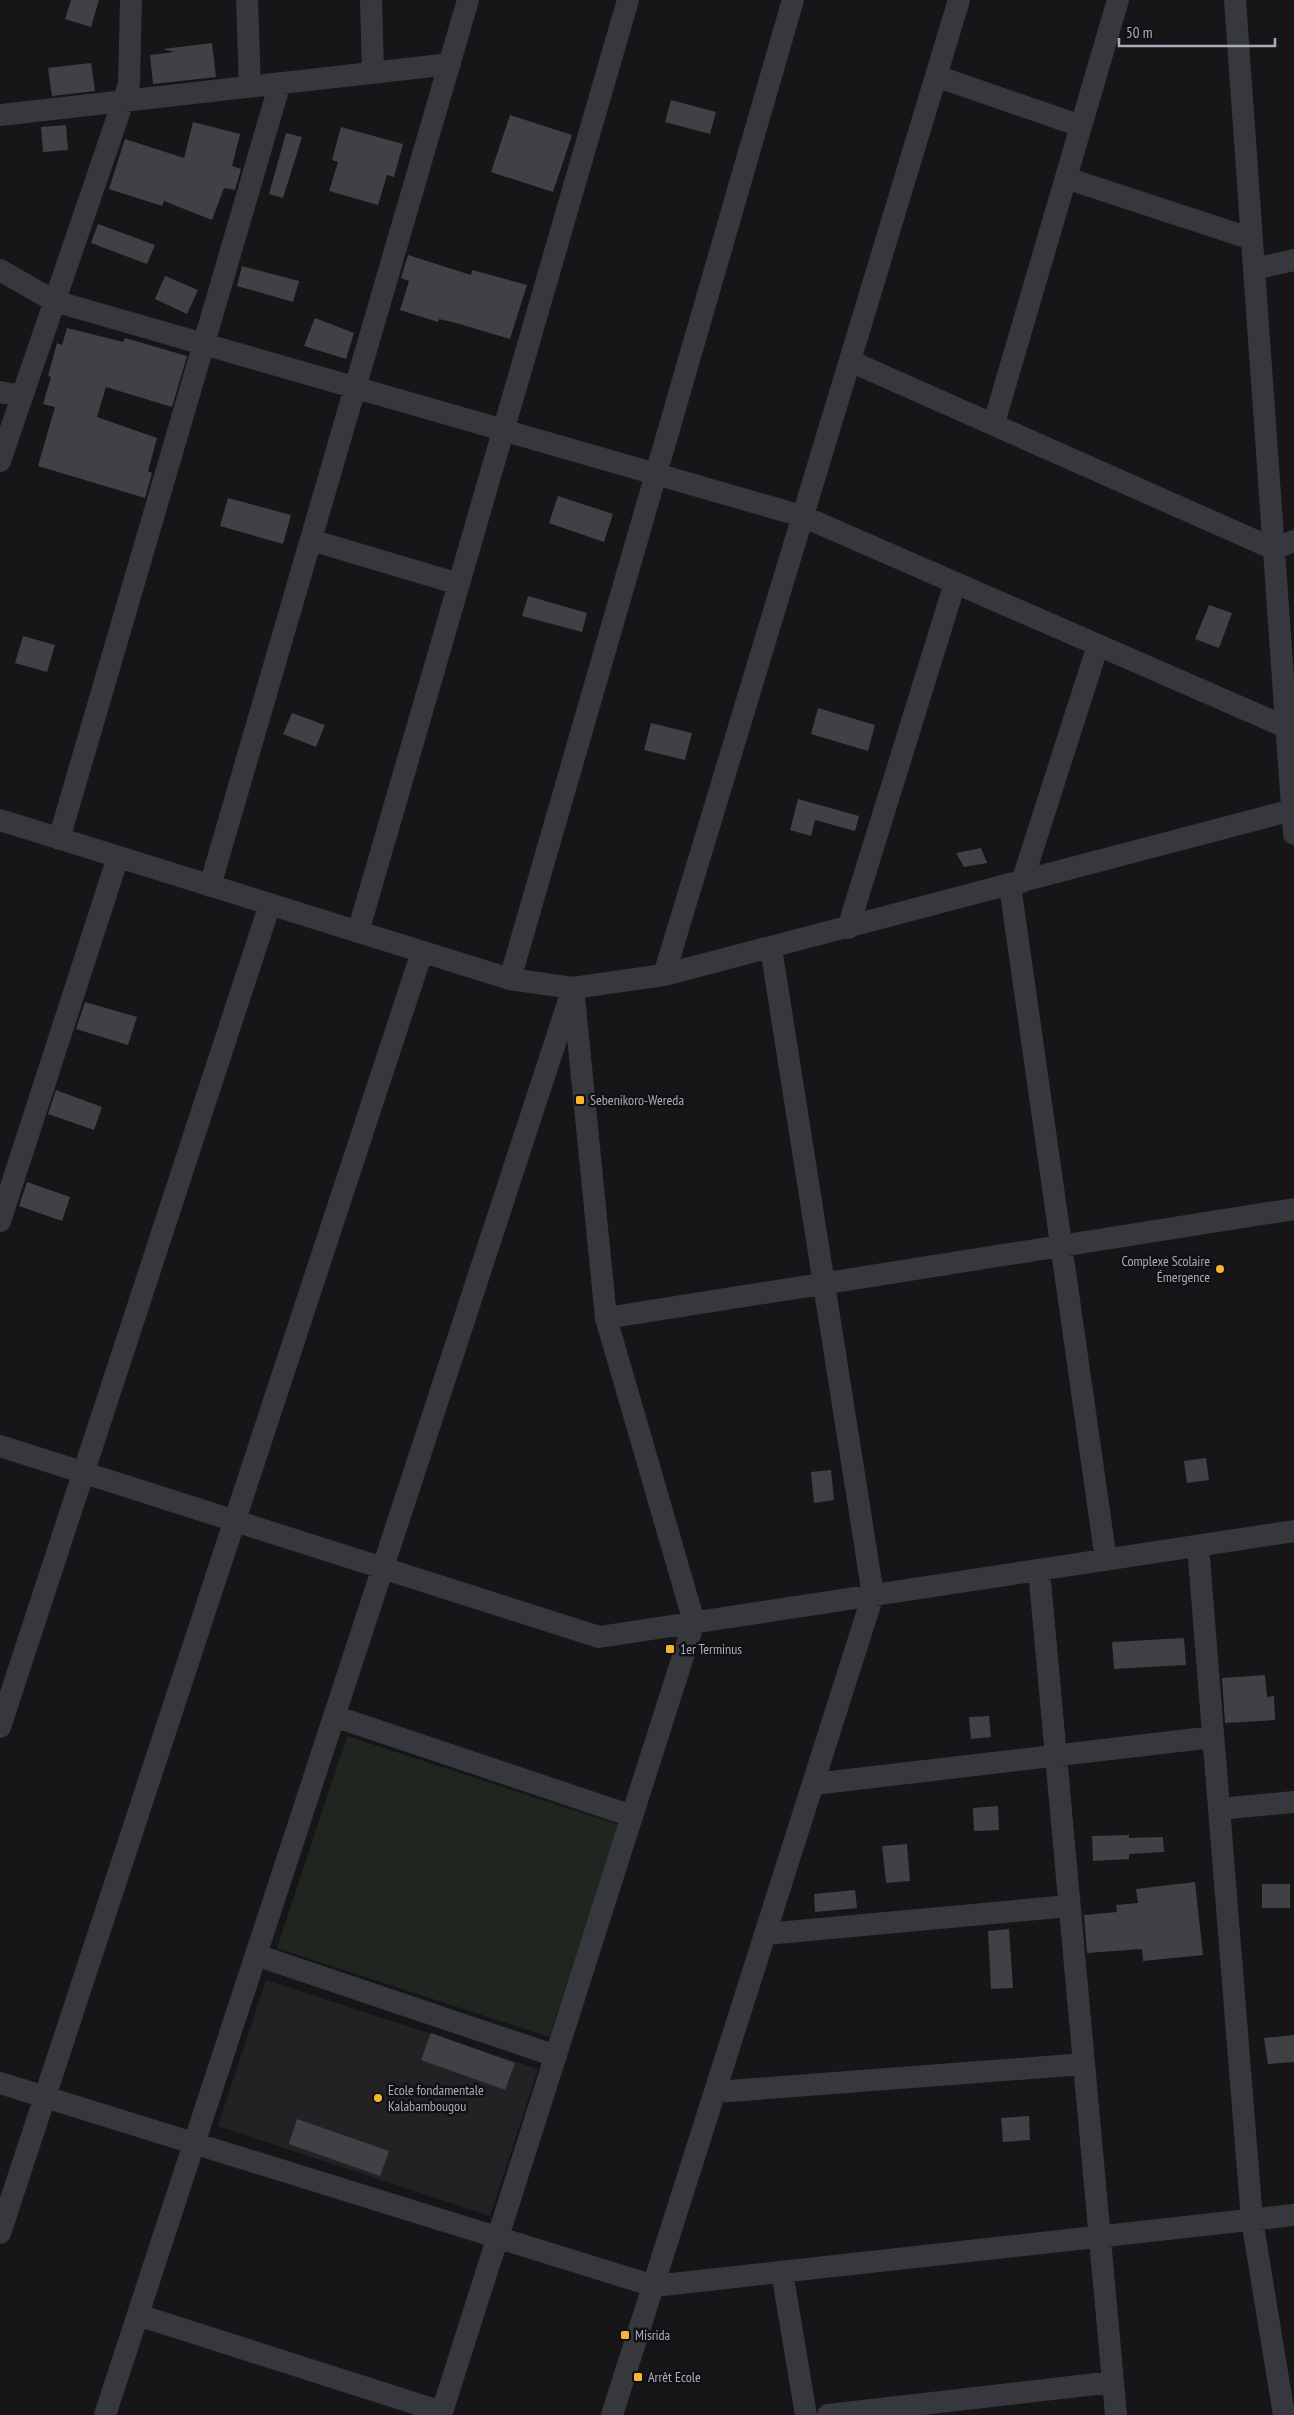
<svg xmlns="http://www.w3.org/2000/svg" width="1294" height="2415" viewBox="0 0 1294 2415" font-family="'PT Sans Narrow',sans-serif">
<style>
.built{fill:#222225}
.garden{fill:#1e261f}
.building{fill:#404145}
.lines{fill:none;stroke-linecap:round;stroke-linejoin:round}
.minor{stroke:#37383d;stroke-width:22}
.poi-dot{fill:#f8b52f;stroke:#111113;stroke-width:2}
.labels{text-anchor:middle;stroke-width:5;stroke-linejoin:round;paint-order:stroke}
.poi-label{font-size:14px;fill:#a8adb9;stroke:#111113;text-anchor:start}
</style>
<rect width="100%" height="100%" fill="#161618"/>
<!-- built -->
<path class="built" d="M266 1980 538 2069 490 2216 218 2126Z"/>
<!-- garden -->
<path class="garden" d="M347 1736 619 1825 549 2037 277 1948Z"/>
<!-- building -->
<path class="building" d="M71 0H99L91 27 65 19Z
M212 43 216 77 153 84 150 55 174 52 163 49Z
M91 63 95 91 52 96 48 68Z
M671 100 716 112 710 134 665 122Z
M510 115 572 135 553 192 491 172Z
M193 122 240 134 232 166 241 169 235 190 224 188 212 220 164 201 162 206 109 189 125 139 184 158Z
M66 125 68 150 43 152 41 127Z
M341 127 403 144 394 177 387 175 378 205 329 191 338 162 332 160Z
M286 133 302 137 283 198 269 194Z
M98 224 155 245 147 264 91 243Z
M408 255 471 275 472 270 527 285 510 339 456 323 439 319 438 322 400 310 409 281 401 278Z
M242 266 299 281 293 302 237 286Z
M165 276 198 290 187 314 155 299Z
M315 318 354 333 346 359 304 346Z
M67 328 123 342 125 338 187 356 172 407 106 387 97 417 157 438 148 471 152 473 145 498 38 466 55 407 43 404 51 377 48 376 57 343 62 345Z
M558 496 613 514 604 542 549 523Z
M228 498 291 515 283 544 220 526Z
M528 596 587 613 582 632 522 616Z
M1209 605 1232 613 1219 648 1195 639Z
M23 636 55 645 47 672 15 663Z
M818 708 875 725 868 751 811 734Z
M292 713 325 725 316 747 283 734Z
M651 723 692 733 685 760 644 750Z
M798 799 859 816 855 831 815 820 811 836 790 830Z
M981 848 987 863 964 867 956 853Z
M85 1002 137 1017 128 1045 76 1029Z
M56 1090 102 1107 94 1130 48 1114Z
M27 1182 70 1197 62 1221 19 1206Z
M1206 1458 1209 1480 1187 1483 1184 1461Z
M831 1470 834 1500 814 1503 811 1472Z
M1184 1638 1186 1665 1114 1669 1112 1642Z
M1265 1675 1267 1697 1274 1696 1275 1720 1225 1723 1222 1678Z
M989 1716 991 1737 971 1739 969 1717Z
M998 1806 999 1830 974 1831 973 1808Z
M1129 1835V1838L1163 1837 1164 1852 1129 1854V1859L1093 1861 1092 1836Z
M907 1844 910 1881 886 1883 882 1846Z
M1195 1882 1203 1955 1143 1961 1142 1949 1087 1953 1084 1915 1117 1912 1116 1905 1138 1903 1136 1889Z
M1262 1884H1290V1908H1262Z
M855 1890 857 1908 815 1912 814 1894Z
M1009 1929 1013 1988 991 1989 988 1931Z
M431 2033 515 2063 505 2090 421 2060Z
M1294 2035V2062L1268 2064 1264 2038Z
M1029 2116 1030 2140 1003 2142 1001 2118Z
M297 2119 389 2151 380 2176 289 2144Z"/>
<g class="lines">
<!-- minor -->
<path class="minor" d="M247 0 250 87
M371 0 373 73
M1235 0 1294 834
M936 76 1081 126
M0 115 450 64
M1066 178 1252 239
M1254 269 1294 260
M0 270 54 301 802 516 1286 727
M850 361 1274 549 1294 541
M0 392 22 396
M994 423 1118 0
M0 461 129 84 131 0
M311 540 459 584
M0 820 510 979 573 988 664 975 1292 810
M59 839 280 83
M1022 882 1098 645
M210 886 468 0
M1010 886 1106 1560
M848 928 955 583
M358 932 628 0
M664 975 959 0
M510 979 793 0
M0 1221 118 857
M606 1318 1294 1209
M0 1446 599 1637 1294 1531
M1198 1546 1252 2220 1284 2415
M1039 1570 1116 2415
M334 1716 632 1816
M0 1727 270 904
M814 1784 1213 1737
M1219 1809 1294 1802
M766 1934 1069 1906
M256 1955 556 2056
M0 2083 654 2286 1294 2215
M716 2092 1084 2064
M0 2233 422 952
M782 2272 806 2415
M138 2315 442 2412
M105 2415 573 988
M441 2415 694 1622 606 1318 574 997
M612 2415 873 1595 771 948
M828 2415 1113 2382"/>
</g>
<!-- markers -->
<g class="poi-dot">
<rect x="575" y="1095" width="10" height="10" rx="2.5"/>
<circle cx="1220" cy="1269" r="5"/>
<rect x="665" y="1644" width="10" height="10" rx="2.5"/>
<circle cx="378" cy="2098" r="5"/>
<rect x="620" y="2330" width="10" height="10" rx="2.5"/>
<rect x="633" y="2372" width="10" height="10" rx="2.5"/>
</g>
<g class="labels">
<!-- poi labels -->
<g class="poi-label">
<text x="590" y="1105">Sebenikoro-Wereda</text>
<text x="1210" y="1266" text-anchor="end">Complexe Scolaire<tspan x="1210" dy="16">Émergence</tspan></text>
<text x="680" y="1654">1er Terminus</text>
<text x="388" y="2095">Ecole fondamentale<tspan x="388" dy="16">Kalabambougou</tspan></text>
<text x="635" y="2340">Misrida</text>
<text x="648" y="2382">Arrêt Ecole</text>
</g>
</g>
<!-- scale -->
<path d="M1119 38v8h156v-8" fill="none" stroke="#a8adb9" stroke-width="2.5"/>
<text x="1126" y="38" font-size="15" fill="#a8adb9" stroke="#111113" stroke-width="4" paint-order="stroke">50 m</text>
</svg>
